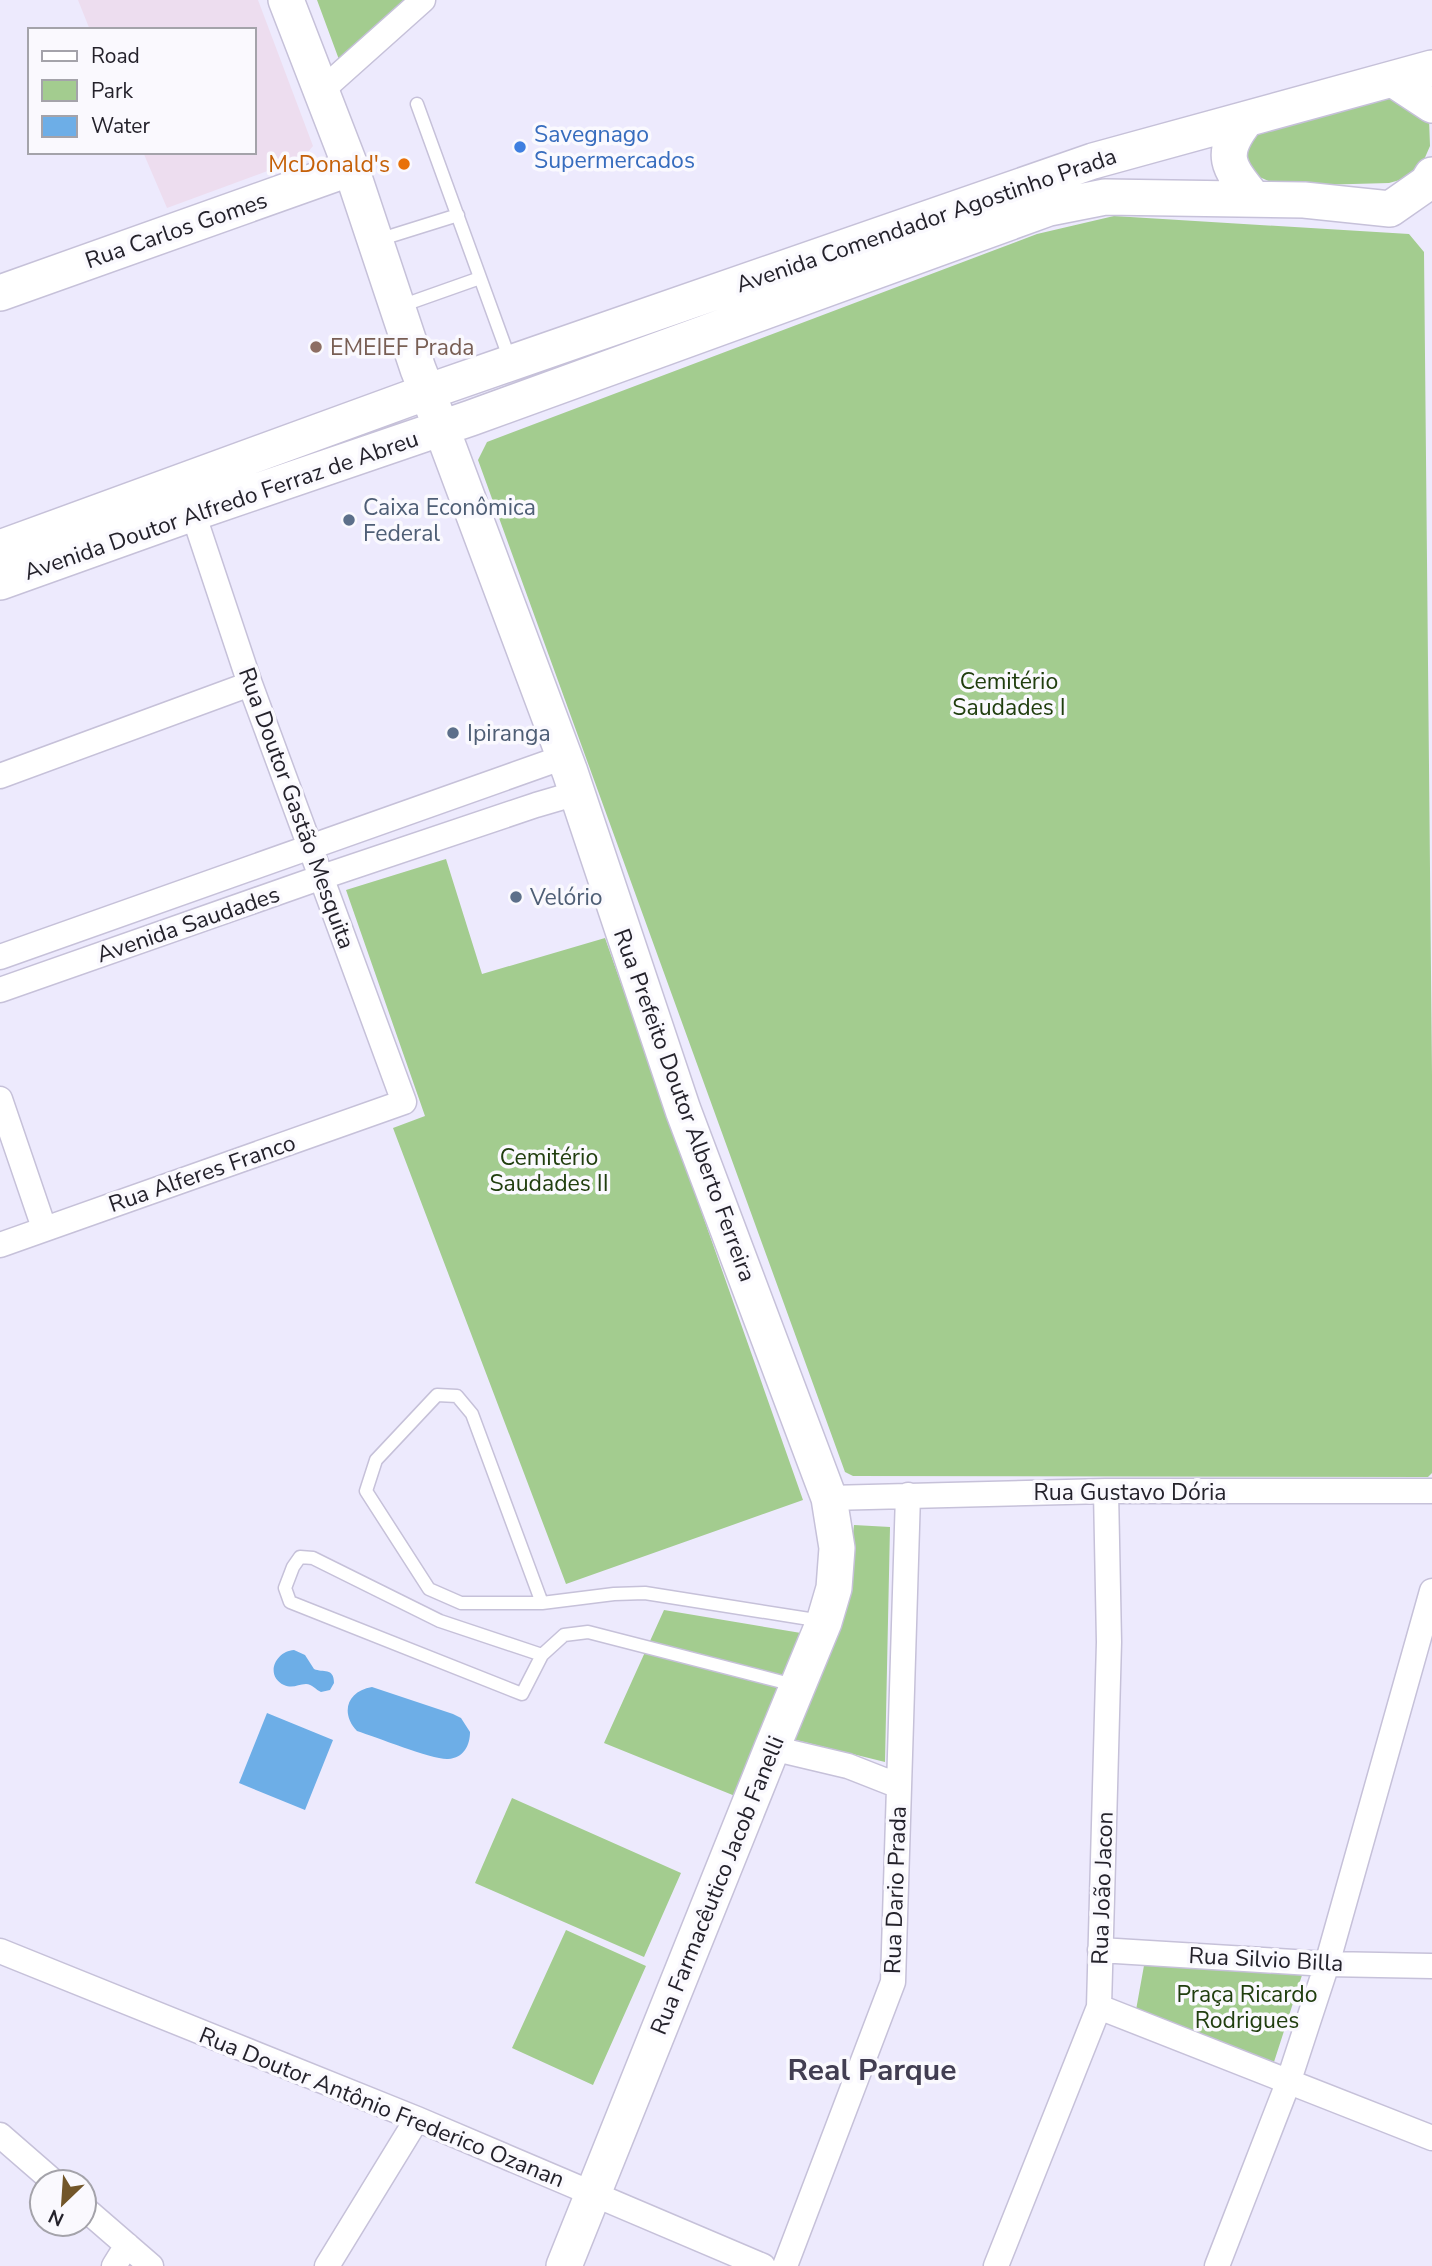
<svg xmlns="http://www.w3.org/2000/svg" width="1432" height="2266" viewBox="0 0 1432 2266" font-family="'Nunito Sans',sans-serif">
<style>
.education{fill:#edddef}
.green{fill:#a3cc8f}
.water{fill:#6daee7}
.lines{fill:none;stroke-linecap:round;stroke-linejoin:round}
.lane-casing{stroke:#c6c1d9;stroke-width:15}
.street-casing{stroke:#c6c1d9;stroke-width:27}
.secondary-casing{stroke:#c6c1d9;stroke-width:38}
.lane{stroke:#fff;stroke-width:12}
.street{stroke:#fff;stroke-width:24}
.secondary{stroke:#fff;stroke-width:35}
.shop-dot{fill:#3f7fe0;stroke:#faf9fe;stroke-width:2.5}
.food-dot{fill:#e8710a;stroke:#faf9fe;stroke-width:2.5}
.education-dot{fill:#8d6e63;stroke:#faf9fe;stroke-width:2.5}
.service-dot{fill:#5c6f8a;stroke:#faf9fe;stroke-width:2.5}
.labels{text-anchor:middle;stroke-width:7;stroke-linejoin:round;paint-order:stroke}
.shop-label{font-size:23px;fill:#366cbe;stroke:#faf9fe;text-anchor:start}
.food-label{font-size:23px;fill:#c56008;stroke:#faf9fe;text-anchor:end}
.street-label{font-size:23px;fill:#24222b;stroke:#faf9fe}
.education-label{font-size:23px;fill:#785e54;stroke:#faf9fe;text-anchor:start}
.service-label{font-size:23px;fill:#4e5e75;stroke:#faf9fe;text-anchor:start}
.park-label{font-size:23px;fill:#203e0e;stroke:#faf9fe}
.district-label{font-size:30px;font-weight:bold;fill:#423e52;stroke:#faf9fe}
</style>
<rect width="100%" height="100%" fill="#edeafd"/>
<!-- education -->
<path class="education" d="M78 0H258L313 146 303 158 167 208 143 152H254V30H90Z"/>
<!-- green -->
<path class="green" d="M317 0H412L341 65Z
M1392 91 1429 119 1430 146 1420 169 1407 178 1389 183 1280 186 1248 172 1242 144 1246 136Z
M1114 216 1409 234 1424 252 1432 1075V1473L1428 1477 853 1476 845 1472 478 460 487 442 1037 234Z
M446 859 482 974 605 938 803 1500 566 1584 393 1128 425 1116 346 890Z
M854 1525 890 1527 885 1762 792 1739 844 1613Z
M664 1610 807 1634 740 1798 604 1743Z
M512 1798 681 1873 644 1957 475 1883Z
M566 1930 646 1966 593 2085 512 2048Z
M1145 1960 1304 1969 1274 2062 1136 2010Z"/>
<!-- water -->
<path class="water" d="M294 1650 305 1655 314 1669C323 1673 334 1667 334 1683L330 1690 321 1692C316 1690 312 1684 306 1684 298 1684 293 1689 284 1685 264 1675 276 1651 294 1650Z
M372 1687 453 1714 461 1718 470 1732C470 1745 464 1758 448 1759 433 1760 376 1737 357 1731 340 1713 347 1691 372 1687Z
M267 1713 333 1740 305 1810 239 1783Z"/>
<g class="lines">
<!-- lane casing -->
<g class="lane-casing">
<path id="lane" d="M417 104 510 360
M378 240 458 215
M398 307 480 278
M542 1603 472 1414 457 1396 437 1395 376 1460 366 1491 429 1589 461 1603H542L614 1594 645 1593 822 1621
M542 1655 440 1621 313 1558 300 1557 293 1567 285 1588 290 1602 522 1694 542 1655 564 1635 588 1632 794 1685"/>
</g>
<!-- street casing -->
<g class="street-casing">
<path id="street" d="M320 92 423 0
M0 776 250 684
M0 957 564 757
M0 990 322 877 536 805 577 793
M0 1099 44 1228
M0 1245 404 1102 250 684 193 513
M829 1498 1106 1491H1432
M772 1748 848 1766 899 1786
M1100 1950 1327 1964 1432 1966
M0 1951 417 2119 763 2266
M1099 2007 1432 2138
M0 2135 54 2182
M84 2208 151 2266
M114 2266 127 2245
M327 2266 417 2119
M785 2266 893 1982 908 1495
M996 2266 1099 2007 1109 1642 1106 1491
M1217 2266 1288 2083 1327 1964 1432 1591"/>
</g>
<!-- secondary casing -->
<g class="secondary-casing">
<path id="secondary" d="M286 0 351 168 418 369 441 427 570 772 683 1110 829 1498 837 1548 834 1588 824 1622 772 1748 564 2266
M1394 80 1432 105
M1246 120C1218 155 1228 167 1254 199
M0 293 351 168
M0 548 427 392 1093 161 1432 68
M0 582 193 513 471 418 1049 208 1105 197 1304 200 1390 209 1427 183 1432 175"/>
</g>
<!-- lane -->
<use href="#lane" class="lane"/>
<!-- street -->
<use href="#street" class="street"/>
<!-- secondary -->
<use href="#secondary" class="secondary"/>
</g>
<!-- markers -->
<circle class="shop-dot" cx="520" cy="147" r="7"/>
<circle class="food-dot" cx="404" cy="164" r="7"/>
<circle class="education-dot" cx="316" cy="347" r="7"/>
<g class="service-dot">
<circle cx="349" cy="520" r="7"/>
<circle cx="453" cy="733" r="7"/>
<circle cx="516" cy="897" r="7"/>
</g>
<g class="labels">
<!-- shop labels -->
<g class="shop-label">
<text x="534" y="142">Savegnago<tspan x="534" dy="26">Supermercados</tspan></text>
</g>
<!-- food labels -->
<g class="food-label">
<text x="390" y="172">McDonald's</text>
</g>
<!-- street labels -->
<g class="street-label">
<text transform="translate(926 220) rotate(-19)" y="8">Avenida Comendador Agostinho Prada</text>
<text transform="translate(176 230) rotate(-19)" y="8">Rua Carlos Gomes</text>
<text transform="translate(221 505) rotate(-19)" y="8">Avenida Doutor Alfredo Ferraz de Abreu</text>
<text transform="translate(297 808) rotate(70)" y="8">Rua Doutor Gastão Mesquita</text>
<text transform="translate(188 924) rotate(-19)" y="8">Avenida Saudades</text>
<text transform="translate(685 1105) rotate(70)" y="8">Rua Prefeito Doutor Alberto Ferreira</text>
<text transform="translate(202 1173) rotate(-19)" y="8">Rua Alferes Franco</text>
<text x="1130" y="1500">Rua Gustavo Dória</text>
<text transform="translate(717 1885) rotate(-68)" y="8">Rua Farmacêutico Jacob Fanelli</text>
<text transform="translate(1102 1888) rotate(-88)" y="8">Rua João Jacon</text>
<text transform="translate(895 1890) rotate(-88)" y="8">Rua Dario Prada</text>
<text transform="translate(1266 1959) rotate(3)" y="8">Rua Silvio Billa</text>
<text transform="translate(382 2107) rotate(22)" y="8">Rua Doutor Antônio Frederico Ozanan</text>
</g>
<!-- education labels -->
<g class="education-label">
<text x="330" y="355">EMEIEF Prada</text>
</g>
<!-- service labels -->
<g class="service-label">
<text x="363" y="515">Caixa Econômica<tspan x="363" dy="26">Federal</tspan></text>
<text x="467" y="741">Ipiranga</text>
<text x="530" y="905">Velório</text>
</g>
<!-- park labels -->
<g class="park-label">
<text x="1009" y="689">Cemitério<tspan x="1009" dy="26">Saudades I</tspan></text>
<text x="549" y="1165">Cemitério<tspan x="549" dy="26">Saudades II</tspan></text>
<text x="1247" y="2002">Praça Ricardo<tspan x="1247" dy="26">Rodrigues</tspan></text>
</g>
<!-- district labels -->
<g class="district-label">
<text x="872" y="2080">Real Parque</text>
</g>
</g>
<!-- legend -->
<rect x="28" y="28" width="228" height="126" fill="#faf9fe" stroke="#a4a3aa" stroke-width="2"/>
<rect x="42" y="51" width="35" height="10" fill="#ffffff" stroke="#a4a3aa" stroke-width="2"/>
<text x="91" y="63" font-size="21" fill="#24222b">Road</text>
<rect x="42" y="80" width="35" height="21" fill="#a3cc8f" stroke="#a4a3aa" stroke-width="2"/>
<text x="91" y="98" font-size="21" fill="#24222b">Park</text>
<rect x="42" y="116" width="35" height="21" fill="#6daee7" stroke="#a4a3aa" stroke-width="2"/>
<text x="91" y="133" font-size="21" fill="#24222b">Water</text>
<!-- north arrow -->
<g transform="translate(63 2203) rotate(205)"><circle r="33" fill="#faf9fe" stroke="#a4a3aa" stroke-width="2"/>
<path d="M0-5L12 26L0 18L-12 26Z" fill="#725629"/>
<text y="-10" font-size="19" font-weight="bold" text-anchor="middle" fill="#24222b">N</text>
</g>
</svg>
